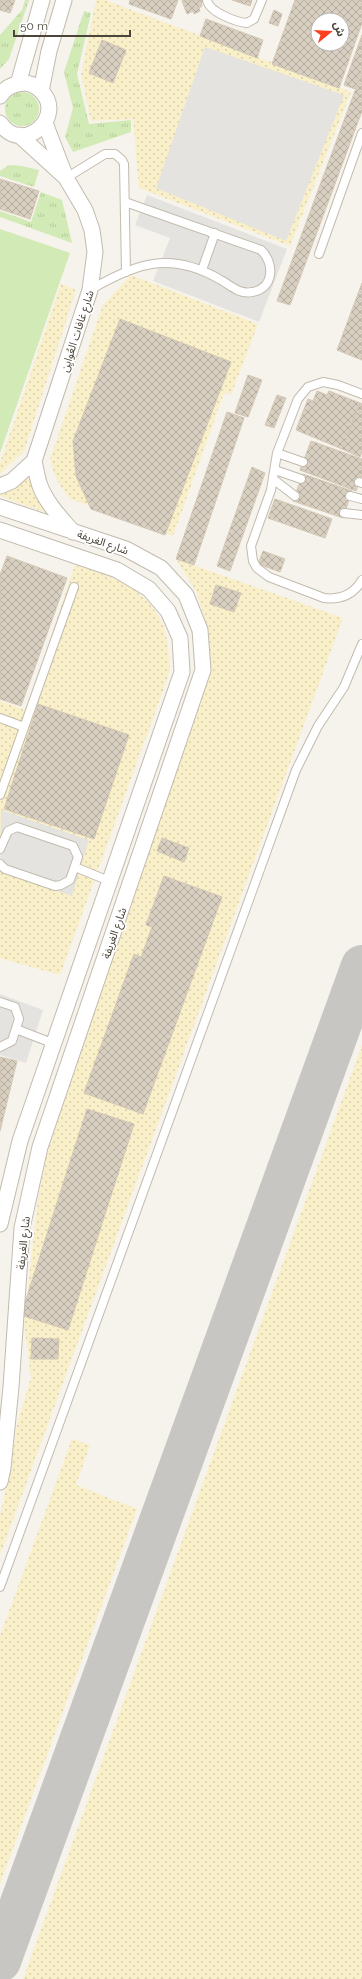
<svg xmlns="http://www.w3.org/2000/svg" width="362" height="1979" viewBox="0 0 362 1979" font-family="Raleway,'Noto Sans Arabic',sans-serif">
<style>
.grass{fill:url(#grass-tufts)}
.sand{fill:url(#sand-dots)}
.garden{fill:#d2eab5}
.parking{fill:#e5e3e0}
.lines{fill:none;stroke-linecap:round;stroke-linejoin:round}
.taxiway{stroke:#c8c6c3;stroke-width:42}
.building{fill:url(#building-cross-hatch);stroke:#d3c7b4;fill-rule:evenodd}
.service-casing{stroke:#c2bbae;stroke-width:10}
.minor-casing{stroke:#c2bbae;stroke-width:17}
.service{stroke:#fff;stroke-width:8}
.minor{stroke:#fff;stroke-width:15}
.labels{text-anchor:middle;stroke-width:3.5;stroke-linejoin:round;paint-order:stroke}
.street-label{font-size:11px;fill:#4b4439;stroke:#fff}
</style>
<defs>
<pattern id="grass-tufts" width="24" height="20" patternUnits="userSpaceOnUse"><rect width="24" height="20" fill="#d2eab5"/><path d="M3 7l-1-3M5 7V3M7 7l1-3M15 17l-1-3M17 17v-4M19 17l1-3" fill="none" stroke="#b6ca9c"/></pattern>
<pattern id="sand-dots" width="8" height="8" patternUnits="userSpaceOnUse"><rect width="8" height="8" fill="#f9efc9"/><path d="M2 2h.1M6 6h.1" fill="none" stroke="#d7cead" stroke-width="1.8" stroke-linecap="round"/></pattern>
<pattern id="building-cross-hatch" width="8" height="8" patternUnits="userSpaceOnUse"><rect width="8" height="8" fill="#d8cfc1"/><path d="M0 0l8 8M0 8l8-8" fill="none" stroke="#b1aa9e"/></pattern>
</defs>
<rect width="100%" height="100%" fill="#f6f3ec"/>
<!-- grass -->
<path class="grass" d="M25 0H29L9 59 0 69V35L22 10Z
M84 11 91 13 77 74 89 124 131 120V132L73 152 65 137 73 108 64 72Z
M5 109a17 17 0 1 1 34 0a17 17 0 1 1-34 0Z
M9 165 22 166 39 170 34 187 0 176V171Z
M41 192 62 200 72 243 0 217V211L31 222Z"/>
<!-- sand -->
<path class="sand" d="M96 0H105L351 92 290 246 139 188 133 119 91 121 81 75Z
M131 275 258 324 231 395 224 393 173 536 71 499C59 487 54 475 50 459L103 305Z
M61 284 76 290 24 451 0 474V463Z
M28 468 33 489 50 514 0 496V491Z
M176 559 343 618 0 1555V1515L10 1473 17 1425 31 1378 24 1323 37 1206 46 1157 207 675 209 633 197 593Z
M75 565C107 575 141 585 159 617 168 632 169 653 170 671L60 975 0 958V701L26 710Z
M362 1045V1979H23Z
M72 1439 90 1445 76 1485 137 1509 0 1884V1636Z"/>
<!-- garden -->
<path class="garden" d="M0 229 70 253 0 453Z"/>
<!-- parking -->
<path class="parking" d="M205 47 344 95 286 241 156 188Z
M147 195 287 249 259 322 153 281 170 238 135 225Z
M1 810 89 840 72 896 0 872Z
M0 994 43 1010 26 1063 0 1055Z"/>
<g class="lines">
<!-- taxiway -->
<path class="taxiway" d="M0 1961 362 966"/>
</g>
<!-- building -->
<path class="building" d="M0 0H15L10 13 0 10Z
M130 0H178L171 19 129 4Z
M184 0H203L204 1 201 3 202 6 199 8 200 11 194 14 193 11 187 14 182 1Z
M232 0H252L250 6Z
M295 0H362V23L339 88 272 64ZM318 20H342V44H318Z
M274 10 282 14 278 26 269 23Z
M206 19 263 40 257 58 200 36Z
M362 35V69L355 89 344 85Z
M102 40 126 50 113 83 89 73Z
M362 72V111L290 305 277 301Z
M0 179 39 191 30 219 0 209Z
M362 283V360L337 350Z
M120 319 231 362 165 535 91 509 76 476 73 441Z
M248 375 262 380 248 417 235 413Z
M317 391 327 395 329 391 360 403 342 449 296 430 308 399 313 401Z
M277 395 286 398 274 428 265 425Z
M360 403 362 404V452L360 457 342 449Z
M227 412 244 418 194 565 176 559Z
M311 441 362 459V475L356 491 300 470Z
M252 467 265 473 230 571 217 566Z
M303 474 352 491 343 518 293 501Z
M275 499 332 519 325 538 268 518Z
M263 551 285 559 280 572 258 564Z
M7 556 67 578 21 706 0 699V575Z
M216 585 241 593 234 612 210 604Z
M38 704 129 735 94 839 4 809Z
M162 838 189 848 184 862 157 851Z
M164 876 222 897 143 1114 84 1093 134 954 141 957 152 927 146 925Z
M0 1057 17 1061 0 1131Z
M87 1109 134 1124 68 1330 21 1315Z
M32 1338 59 1339 58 1359H31Z"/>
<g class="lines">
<!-- service casing -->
<g class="service-casing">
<path id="service" d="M207 0C209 12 236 22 247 23L254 19 262 0
M66 178 105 154H115L122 160 124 164 126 272
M319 254 362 133
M202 270 215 233
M90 290C136 263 170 251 219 279 229 284 239 295 252 292 274 289 275 263 261 250L125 202
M362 394 338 385 323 382 308 387 298 399 277 453 271 490 251 546 253 561 257 568 269 577 324 598C341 600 354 594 362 580
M277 453 303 462
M275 470 301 479
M273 479 295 496
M359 482 362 483
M350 496 362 499
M344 513 362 515
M0 718 24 727
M0 795 74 587
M0 849 8 831 17 827 73 846 78 857 70 880 61 885 55 886 5 869 0 864
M75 867 109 881
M0 1002 15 1007 19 1019 12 1041 0 1047
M16 1029 52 1043
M0 1587 296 770 318 726 344 687 362 644"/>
</g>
<!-- minor casing -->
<g class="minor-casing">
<path id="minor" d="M18 84 42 0
M41 91 49 51 64 0
M0 96C5 87 14 84 23 83 30 83 36 86 40 90 68 115 23 157 0 123
M19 135 64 176
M34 461C36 469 37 478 40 486 47 504 61 518 73 532
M0 486 12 481 34 461 90 290 95 252 92 230 85 210 66 178 45 123
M0 507 126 549 161 568 186 595 200 630 203 670 40 1147 22 1228 11 1387 3 1468 0 1482
M0 530 117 570 149 589 168 611 180 638 182 672 20 1141 0 1224"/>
</g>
<!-- service -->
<use href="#service" class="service"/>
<!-- minor -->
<use href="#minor" class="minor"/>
</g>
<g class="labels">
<!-- street labels -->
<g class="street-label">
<text transform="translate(77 331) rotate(-72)" y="4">شارع غافات العُوايِن</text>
<text transform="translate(103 542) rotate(19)" y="4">شارع الغريفة</text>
<text transform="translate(114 933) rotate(-71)" y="4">شارع الغريفة</text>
<text transform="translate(23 1243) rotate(-84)" y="4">شارع الغريفة</text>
</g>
</g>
<!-- north arrow -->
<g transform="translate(330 32) rotate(72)"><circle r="19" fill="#ffffff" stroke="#b7b4b0"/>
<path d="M0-3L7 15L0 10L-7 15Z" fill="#fc3f1d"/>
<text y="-6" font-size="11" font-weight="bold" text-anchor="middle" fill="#4b4439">ش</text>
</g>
<!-- scale -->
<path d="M14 30v6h116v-6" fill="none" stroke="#4b4439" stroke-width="2"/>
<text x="20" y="30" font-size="12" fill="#4b4439" stroke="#ffffff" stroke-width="3" paint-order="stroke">50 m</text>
</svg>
